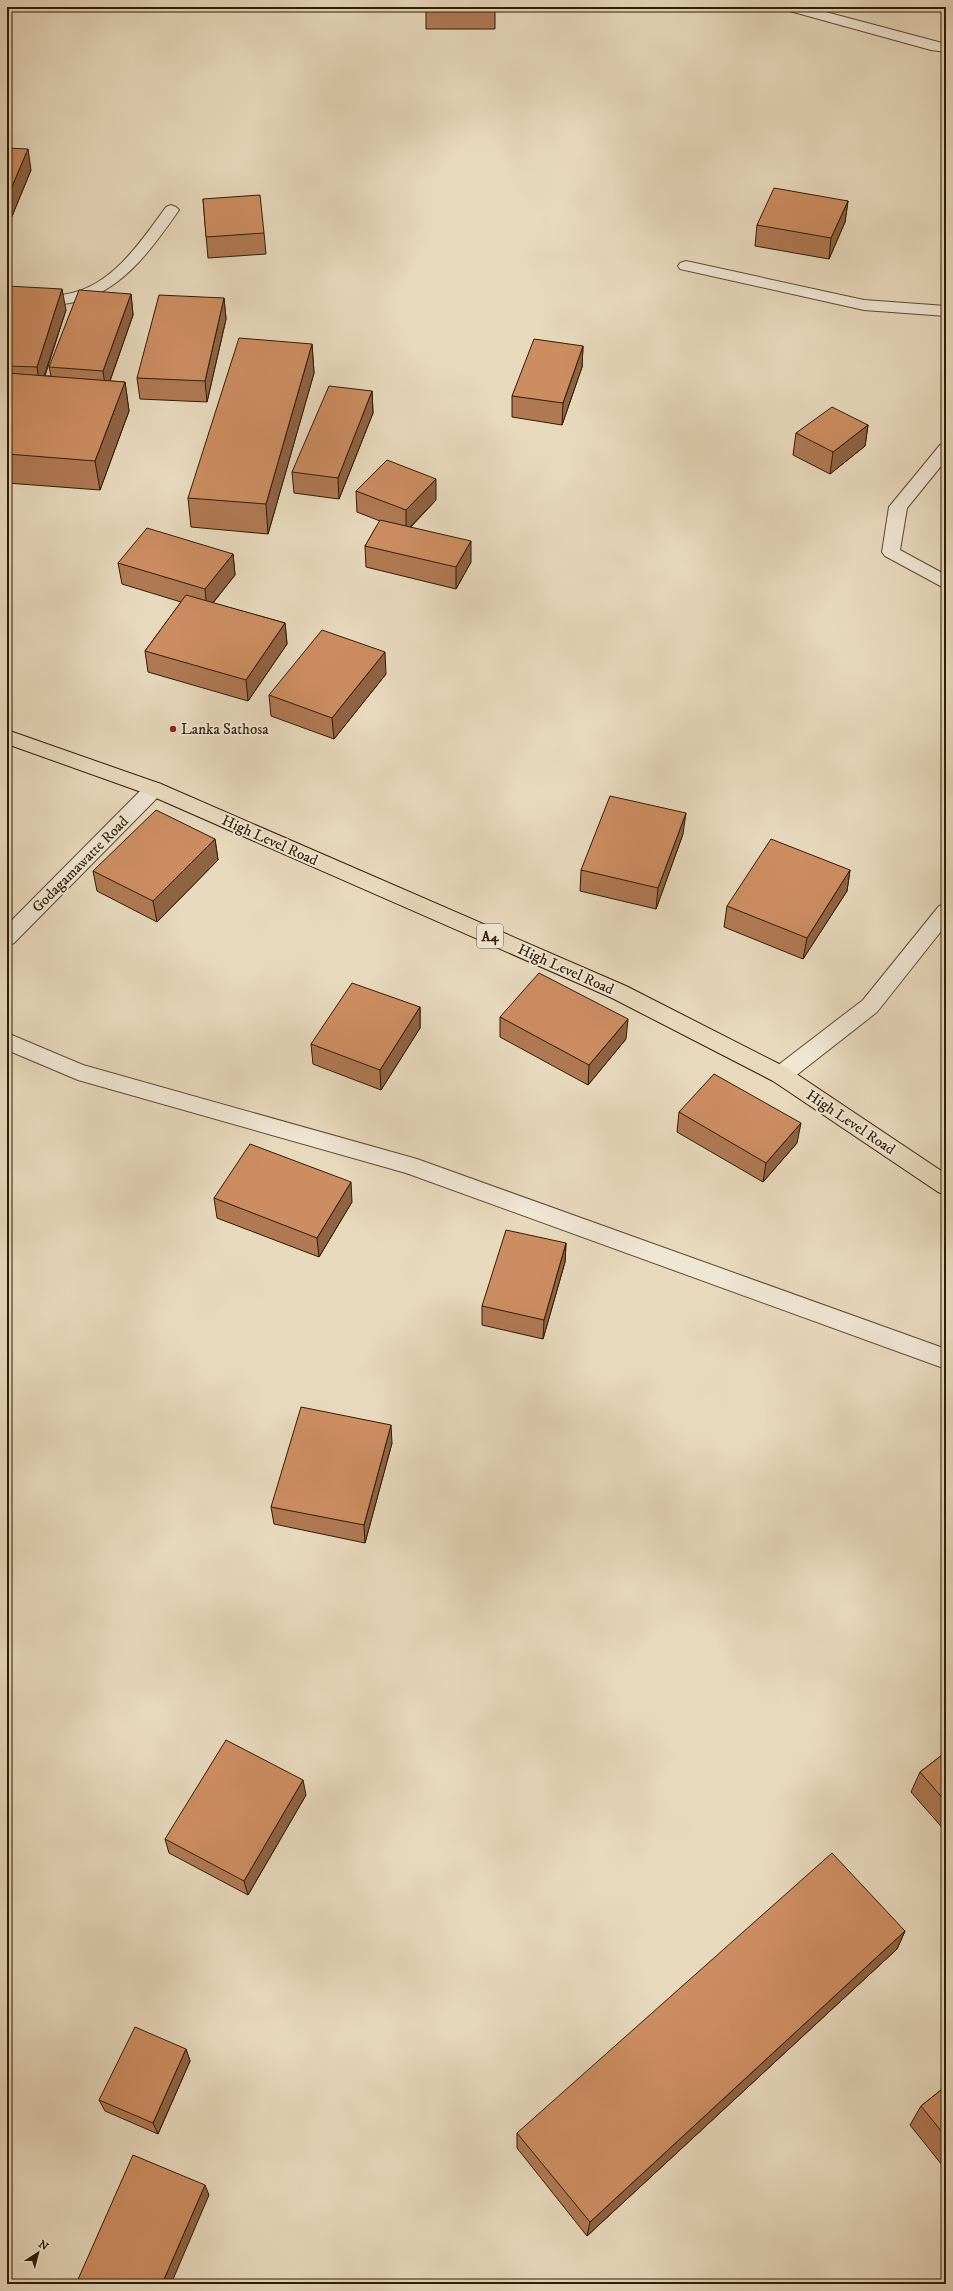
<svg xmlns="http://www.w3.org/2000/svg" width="953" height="2291" viewBox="0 0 953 2291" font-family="'IM FELL DW Pica',serif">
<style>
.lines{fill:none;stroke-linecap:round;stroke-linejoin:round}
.street-casing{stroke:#5d4b32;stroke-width:2}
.highway-casing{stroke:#2f1c04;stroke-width:2}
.street{fill:#f0e6d4;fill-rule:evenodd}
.highway{fill:#e8d9bd;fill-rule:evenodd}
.wall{fill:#b07954;stroke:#2f1c04}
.shaded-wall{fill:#906345;stroke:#2f1c04}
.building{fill:#cd8d62;stroke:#2f1c04}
.poi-dot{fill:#8f2418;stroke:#f0e6d4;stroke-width:1.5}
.labels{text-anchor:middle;stroke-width:4;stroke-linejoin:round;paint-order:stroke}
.shield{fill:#f0e6d4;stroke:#695942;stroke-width:1}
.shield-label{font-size:14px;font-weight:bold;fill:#2f1c04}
.poi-label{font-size:15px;fill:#2f1c04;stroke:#f0e6d4;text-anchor:start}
.street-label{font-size:15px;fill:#2f1c04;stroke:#f0e6d4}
</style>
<rect width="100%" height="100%" fill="#e8d9bd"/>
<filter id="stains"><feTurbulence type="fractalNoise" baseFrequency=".005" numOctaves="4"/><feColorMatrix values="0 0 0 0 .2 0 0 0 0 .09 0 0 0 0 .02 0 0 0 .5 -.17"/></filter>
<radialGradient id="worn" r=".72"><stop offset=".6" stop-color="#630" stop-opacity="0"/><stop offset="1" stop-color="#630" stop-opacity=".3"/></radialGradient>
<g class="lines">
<!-- street casing -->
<g class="street-casing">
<path id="street" d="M784 7H807L946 44V52L931 50 786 10Z
M171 205 176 207 179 210C154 246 126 286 83 300 58 307 32 306 7 308V298C28 296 51 298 72 293 114 283 142 240 166 207Z
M686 261 864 300 946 306V316L864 310 680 269 678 266 680 263Z
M946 444V460L907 508 900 550 946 575V589L885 556 882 552 889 507 940 445Z
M154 782 161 784 164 789 161 794 14 943 7 946V925L147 784Z
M946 904V925L877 1012 789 1081 781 1083 773 1081 770 1075 773 1069 863 1000 939 906Z
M7 1033 83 1065 417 1159 946 1349V1369L406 1173 78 1080 7 1050Z"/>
</g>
<!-- highway casing -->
<g class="highway-casing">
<path id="highway" d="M7 730 161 784 626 986 789 1069 946 1174V1195L938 1192 773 1081 612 998 147 794 7 744Z"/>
</g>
<!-- street -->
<use href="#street" class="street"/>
<!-- highway -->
<use href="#highway" class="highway"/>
</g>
<!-- wall -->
<path class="wall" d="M426 7H495V29H426Z
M7 148 31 170 10 221H7Z
M203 199 264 233 266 254 208 258Z
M848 201 845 222 829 259 755 246 757 225Z
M7 286 66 310 45 376H51L49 367 131 294 133 315 110 381 125 382 129 411 100 490 7 483Z
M224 298 226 319 207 402 140 399 137 378Z
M312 344 314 373 268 534 191 527 188 498Z
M583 346 582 367 562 425 512 417V396Z
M372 391 373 413 339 499 294 493 292 472Z
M868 425 865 446 830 474 793 455 796 433Z
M356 491 436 500 411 527 471 562 456 589 366 567 365 546 380 521 357 512Z
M233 554 235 575 213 603 285 623 287 644 248 701 148 672 145 651 181 602 122 584 118 563Z
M386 674 334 739 271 716 269 695Z
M683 834 656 909 580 891 581 870Z
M215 839 218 860 157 922 97 891 93 871Z
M850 870 847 891 803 959 724 927 727 906Z
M420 1007V1028L381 1090 313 1064 311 1044Z
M500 1017 626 1039 588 1085 500 1037Z
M679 1112 797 1143 763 1182 677 1132Z
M214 1198 352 1202 319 1257 217 1218Z
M566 1243 565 1262 543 1339 482 1325V1306Z
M392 1443 365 1543 274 1524 271 1507Z
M946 1752V1832L911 1792 920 1772Z
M306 1795 248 1895 169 1853 165 1839Z
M905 1931 897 1949 587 2236 517 2148V2133Z
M186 2049 190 2061 158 2134 105 2111 99 2100Z
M946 2086V2170L910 2125 921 2106Z"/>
<!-- shaded-wall -->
<path class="shaded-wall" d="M28 149 31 170 10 221 7 205V198Z
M848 201 845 222 829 259 831 238Z
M62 289 66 310 40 388 37 367Z
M131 294 133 315 106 392 103 371Z
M224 298 226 319 207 402 205 381Z
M312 344 314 373 268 534 266 504Z
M583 346 582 367 562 425 563 403Z
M125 382 129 411 100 490 95 461Z
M372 391 373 413 339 499 338 478Z
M868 425 865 446 830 474 833 452Z
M436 479V500L406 531V510Z
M471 541V562L456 589V567Z
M233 554 235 575 207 610 205 589Z
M285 623 287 644 248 701 246 680Z
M385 652 386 674 334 739 332 718Z
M686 813 683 834 656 909 658 888Z
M215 839 218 860 157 922 153 901Z
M850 870 847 891 803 959 807 938Z
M420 1007V1028L381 1090 380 1070Z
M628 1019 626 1039 588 1085 589 1065Z
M801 1123 797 1143 763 1182 766 1163Z
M351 1182 352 1202 319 1257 317 1238Z
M566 1243 565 1262 543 1339 544 1320Z
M391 1425 392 1443 365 1543 364 1525Z
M303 1780 306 1795 248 1895 244 1881Z
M905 1931 897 1949 587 2236 590 2222Z
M186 2049 190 2061 158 2134 153 2123Z
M205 2185 209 2195 171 2284H162Z"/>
<!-- building -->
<path class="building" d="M426 7H495V9L426 8Z
M7 148 28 149 7 198Z
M774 188 848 201 831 238 757 225Z
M260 195 264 233 206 237 203 199Z
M7 286 62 289 37 367 7 366Z
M79 290 131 294 103 371 49 367Z
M159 295 224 298 205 381 137 378Z
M239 338 312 344 266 504 188 498Z
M534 339 583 346 563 403 512 396Z
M7 373 125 382 95 461 7 454Z
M329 386 372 391 338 478 292 472Z
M832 407 868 425 833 452 796 433Z
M387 460 436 479 406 510 356 491Z
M380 520 471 541 456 567 365 546Z
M147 528 233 554 205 589 118 563Z
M186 595 285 623 246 680 145 651Z
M322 630 385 652 332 718 269 695Z
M610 796 686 813 658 888 581 870Z
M156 810 215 839 153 901 93 871Z
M771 839 850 870 807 938 727 906Z
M539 973 628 1019 589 1065 500 1017Z
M352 983 420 1007 380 1070 311 1044Z
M714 1074 801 1123 766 1163 679 1112Z
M250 1144 351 1182 317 1238 214 1198Z
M506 1230 566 1243 544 1320 482 1306Z
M301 1407 391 1425 364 1525 271 1507Z
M226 1740 303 1780 244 1881 165 1839Z
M946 1752V1802L920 1772Z
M832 1853 905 1931 590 2222 517 2133Z
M135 2027 186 2049 153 2123 99 2100Z
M946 2086V2137L921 2106Z
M133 2155 205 2185 162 2284H76Z"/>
<!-- markers -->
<circle class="poi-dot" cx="173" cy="729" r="4"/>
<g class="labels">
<!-- shield labels -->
<rect class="shield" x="477" y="924" width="26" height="24" rx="3"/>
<g class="shield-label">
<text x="490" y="941">A4</text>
</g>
<!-- poi labels -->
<g class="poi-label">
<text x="181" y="734">Lanka Sathosa</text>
</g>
<!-- street labels -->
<g class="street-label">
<text transform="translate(270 840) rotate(24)" y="5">High Level Road</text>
<text transform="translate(80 864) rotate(-45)" y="5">Godagamawatte Road</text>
<text transform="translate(566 969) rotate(24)" y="5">High Level Road</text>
<text transform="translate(851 1122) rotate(34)" y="5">High Level Road</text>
</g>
</g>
<!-- margin -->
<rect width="953" height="2291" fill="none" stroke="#e8d9bd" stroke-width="24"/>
<rect x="8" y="8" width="937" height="2275" fill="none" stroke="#2f1c04" stroke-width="2"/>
<rect x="12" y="12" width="929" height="2267" fill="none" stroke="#2f1c04"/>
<!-- north arrow -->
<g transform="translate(38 2253) rotate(36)" stroke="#f0e6d4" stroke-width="3" paint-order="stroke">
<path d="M0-3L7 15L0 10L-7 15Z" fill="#2f1c04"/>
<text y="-6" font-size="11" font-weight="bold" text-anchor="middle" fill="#2f1c04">N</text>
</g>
<rect width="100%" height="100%" filter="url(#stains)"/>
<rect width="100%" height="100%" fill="url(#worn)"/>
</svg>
